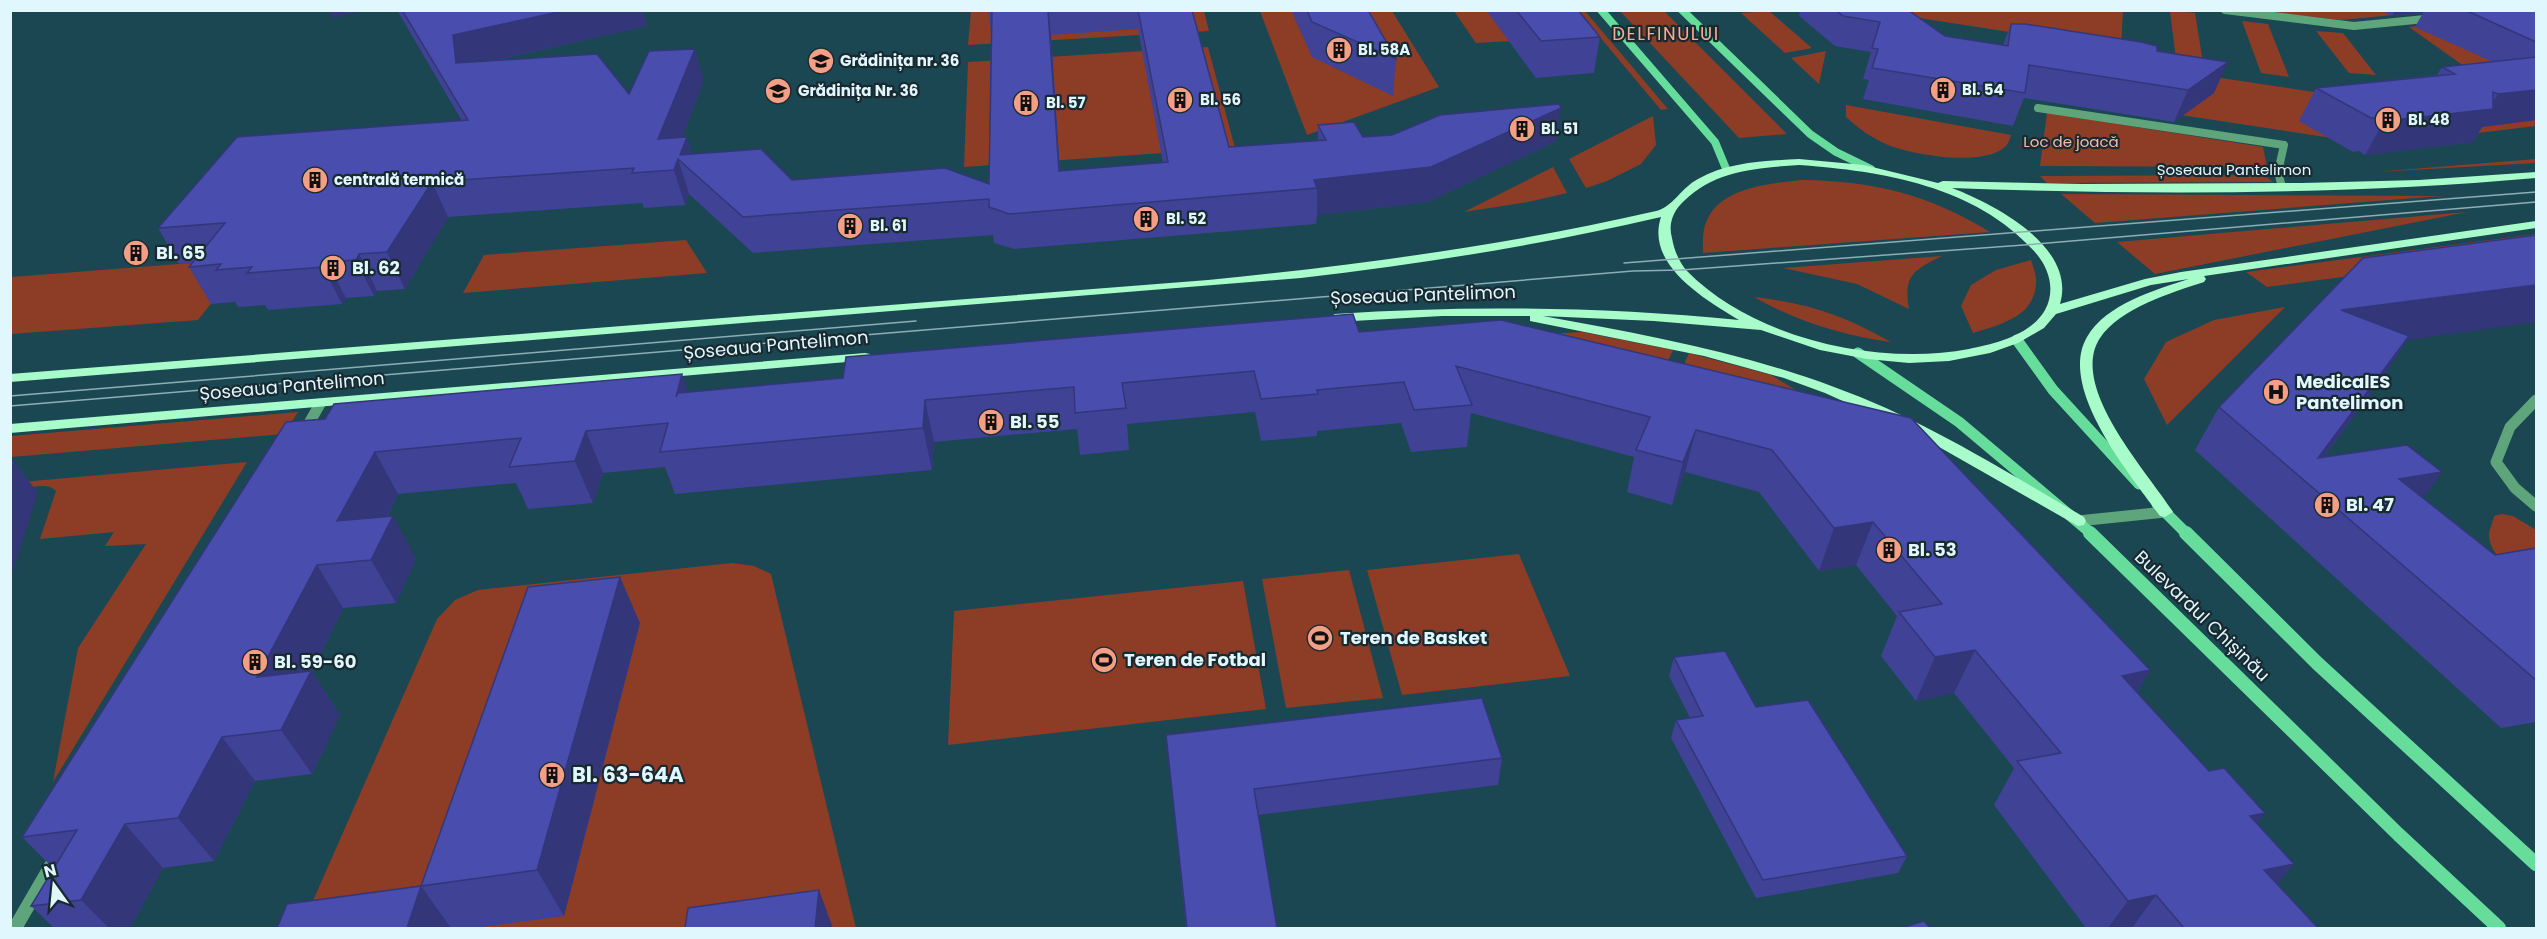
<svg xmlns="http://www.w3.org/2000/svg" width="2547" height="939" viewBox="0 0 2547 939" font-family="Poppins,sans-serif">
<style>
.green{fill:#8d3d26}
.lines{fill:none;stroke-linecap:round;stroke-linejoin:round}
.street-far2{stroke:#5fa57c;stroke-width:8}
.street-far1{stroke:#5fa57c;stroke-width:11}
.street{stroke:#5fa57c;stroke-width:14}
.secondary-far2{stroke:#67dd9c;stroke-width:8}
.secondary-far1{stroke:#67dd9c;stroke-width:11}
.secondary{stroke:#67dd9c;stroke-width:14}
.primary{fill:#a8fcc9;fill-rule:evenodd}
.tram{stroke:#8daeb6;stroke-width:1.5}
.wall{fill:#3f4295;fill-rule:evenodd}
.shaded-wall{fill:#333679}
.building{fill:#494dad;stroke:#333679;stroke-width:1.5}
.labels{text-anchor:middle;stroke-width:4.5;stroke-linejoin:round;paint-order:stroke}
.far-poi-label{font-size:15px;font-weight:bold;fill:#e0f7fe;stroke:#182a30;text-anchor:start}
.far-park-label{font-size:15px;fill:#f5bba9;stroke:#182a30}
.far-street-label{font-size:15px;fill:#e0f7fe;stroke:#182a30}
.far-quarter-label{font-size:18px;letter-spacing:1.5px;fill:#faab93;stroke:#182a30}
.poi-label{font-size:18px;font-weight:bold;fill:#e0f7fe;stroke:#182a30;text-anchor:start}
.street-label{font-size:18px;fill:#e0f7fe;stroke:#182a30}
.near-poi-label{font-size:21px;font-weight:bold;fill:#e0f7fe;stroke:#182a30;text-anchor:start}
</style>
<rect width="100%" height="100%" fill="#1a4752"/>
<!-- green -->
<path class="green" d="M2385 10 2394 15 2341 20 2258 11Z
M971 11H1204L1209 31 968 45Z
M1260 11H1392L1439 87 1307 135Z
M1454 11H1492L1513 41 1476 43Z
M1578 11H1585L1668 109 1661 110Z
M1620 11H1664L1787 134 1739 138Z
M1769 11 1812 48 1785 53 1741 13Z
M1888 11H2123L2121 49 1893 14Z
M2170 11 2195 13 2203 63 2176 59Z
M2484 18 2536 41V126L2378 145 1996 87 2001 45 2321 93 2478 76 2409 27Z
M2242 21 2268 24 2289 77 2261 73Z
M2316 31 2343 33 2376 75 2349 73Z
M1208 47 1235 148 964 167 968 62Z
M1826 51 1819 84 1791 58Z
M1846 105 2011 135C2010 139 2008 144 2005 147 1982 167 1914 155 1888 145 1872 138 1859 129 1846 117Z
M2047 113 2263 147 2267 167 2040 166Z
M1653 116 1656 145 1641 164 1607 181 1586 188 1569 159Z
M2536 159V163L2375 172Z
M1553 167 1567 193 1528 202 1464 212Z
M2264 175 2273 182 2047 183 2040 176Z
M1803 180C1874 181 1930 195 1990 232L1703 253C1703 241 1702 231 1707 220 1721 187 1772 183 1803 180Z
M2061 194 2441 196 2095 223Z
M2467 212 2155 274 2117 242Z
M2536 234V251L2267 287 2246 272Z
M686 240 707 273 463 293 484 255Z
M1942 256C1914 270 1903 275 1909 309L1857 284 1783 268Z
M257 258 231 278 198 320 11 334V277Z
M2031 260C2033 267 2037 276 2036 283 2035 317 1999 325 1973 333L1961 306 1971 285 1996 270Z
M1754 297C1811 304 1841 314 1891 342 1842 335 1798 322 1754 297Z
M2285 307 2167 425 2144 379 2166 342 2214 320Z
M1582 332 1673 350 1663 372 1511 336Z
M1689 353 1771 375 1833 413 1679 376Z
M298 412 284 434 11 457V436Z
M247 462 53 782 78 648 146 544 105 546 114 532 40 539 56 491C45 480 24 490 11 493L10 483Z
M2502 514 2513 516 2536 530V589C2520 576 2490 559 2489 535 2489 530 2493 522 2494 516Z
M1519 554 1570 676 1402 695 1367 570Z
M732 563 754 566 771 574 856 928H301L437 619 455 600 478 590Z
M1349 570 1383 698 1286 708 1262 579Z
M1243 581 1266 709 948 745 954 611Z"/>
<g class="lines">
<!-- street-far2 -->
<path class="street-far2" d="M2225 10 2354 26 2435 18
M2038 108 2284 145 2278 172 2282 187"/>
<!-- street-far1 -->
<path class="street-far1" d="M2536 400 2510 427 2496 462 2515 488 2536 506
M304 432 320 404
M2078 521 2165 512"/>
<!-- street -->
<path class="street" d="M15 928 58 854"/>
<!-- secondary-far2 -->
<path class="secondary-far2" d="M1601 10 1715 142 1727 171
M1682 10 1810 134 1836 152 1871 169"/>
<!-- secondary-far1 -->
<path class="secondary-far1" d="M2017 340 2053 390 2139 484
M1858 353 1959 422 2092 534
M2157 504 2187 534"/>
<!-- secondary -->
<path class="secondary" d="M2090 533 2399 835 2499 928
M2186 533 2317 663 2536 864"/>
<!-- primary -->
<path class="primary" d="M1799 159 1864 165 1938 183 1943 181 2083 184 2302 183 2419 180 2536 172V178C2345 195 2144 195 1952 188 1994 204 2077 247 2060 304L2145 279 2181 272 2536 221V228L2204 276 2206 279 2204 282C2173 292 2120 308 2100 338 2068 387 2148 472 2173 512L2165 517 2160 516C2131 476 2057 388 2087 337 2106 304 2155 290 2189 279L2151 285 2056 314 2044 328 2018 343 1990 353 1949 361 1909 363 1867 359 1820 350 1761 330 1654 321 1543 316C1641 334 1741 352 1834 387 1923 419 2003 470 2084 517L2086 521 2084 525 2078 526 1918 435 1825 393 1784 378 1704 356 1535 322 1530 321V316H1442L1335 322 1328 318 1335 314C1470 305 1604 307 1739 320 1706 300 1645 265 1661 217 1541 245 1422 264 1301 278L10 382V374L1208 280C1359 265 1508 245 1656 211 1672 208 1682 187 1698 179 1728 162 1765 161 1799 159ZM1799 165C1883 171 1975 186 2034 251 2049 267 2056 290 2045 310 2031 335 1995 344 1969 349 1878 366 1754 339 1687 271 1679 262 1674 250 1672 238 1668 224 1673 211 1684 201 1715 170 1758 168 1799 165Z
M865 353 870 354 872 357 870 360 10 433V424Z"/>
<!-- tram -->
<path class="tram" d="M1624 263 2536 192
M10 396 916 321
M10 406 1633 271 1681 270 2036 244 2536 202"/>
</g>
<!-- wall -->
<path class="wall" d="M397 10H642L647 26 493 61 629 94 704 80 682 137 692 154 792 180 989 184 991 32 988 10H1192L1229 147 1318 141V125L1363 137 1556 141 1428 202 1317 215 1316 224 1014 249 994 243 993 235 753 253 689 194 685 205 644 208 642 203 448 217 405 289 377 291 374 296 346 298 342 304 268 310 265 305 238 307 235 302 211 304 189 267 192 263 179 264 158 228 462 121ZM1138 29 1163 163 1060 171 1051 35Z
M1291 10H1368L1396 59 1393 96 1312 57Z
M1486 10H1578L1600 37 1594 73 1536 78Z
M1800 10H1908L1945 36 2003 45 2011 24 2157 51 2214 93 2174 122 2024 98 2013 126 1863 99 1869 80 1863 79 1871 52 1835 46 1799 16Z
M2380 10H2536V120L2482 127 2473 142 2365 155 2359 151 2353 152 2299 121 2316 88 2437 75 2442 67 2493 62 2415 27 2423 13 2392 16Z
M1359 332 1911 418 2150 670 2137 692 2257 824 2277 884 2318 928H2086L1994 805 2014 768 1954 693 1916 701 1881 656 1897 616 1856 565 1819 571 1759 492 1685 472 1672 505 1627 492 1634 457 1471 413 1467 447 1411 452 1401 423 1317 431V436L1261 441 1255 412 1127 424 1129 450 1080 455 1077 429 934 442 932 470 675 494 665 467 603 473 593 503 528 509 516 483 398 494 387 517 416 559 396 603 343 608 312 672 340 715 312 774 255 781 214 861 163 868 130 928H54L31 906 54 869 22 837 286 422 688 392Z
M2407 340 2382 378 2324 457 2424 499 2495 555 2536 548V722L2501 728 2195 450 2219 407Z
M640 623 564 916 475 928H277L421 886Z
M1674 657 1756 707 1907 856 1898 873 1756 898 1671 738 1676 720 1690 718 1669 676Z
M1166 735 1502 758 1498 785 1258 815 1277 928H1186Z"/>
<!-- shaded-wall -->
<path class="shaded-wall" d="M328 10H368L332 18Z
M567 10H642L647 26 465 67 456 63 453 35Z
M1048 10 1051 35 1062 206 1059 171Z
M2395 10H2424L2423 13 2392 16Z
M695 49 704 80 669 170 658 139Z
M2228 62 2214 93 2174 122 2188 90Z
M2536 90V120L2482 127 2473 142 2365 155 2384 121 2489 109 2498 94Z
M1561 108 1556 141 1428 202 1317 215V188L1314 180Z
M687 137 697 171 680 155Z
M678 159 689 194 685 205 674 170Z
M432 182 448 217 405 289 387 252Z
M359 254 377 291 374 296 356 260Z
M327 262 346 298 342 304 323 267Z
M2536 285V322L2407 340 2382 378 2306 481 2341 310Z
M682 374 696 416 676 397Z
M925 400 934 442 932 470 923 428Z
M1696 430 1685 472 1672 505 1683 462Z
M586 431 603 473 593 503 575 461Z
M375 452 398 494 364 561 337 521Z
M14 461 38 493 10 580V472Z
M2442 472 2411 516 2399 479Z
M393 516 416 559 396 603 371 560Z
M1873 522 1856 565 1819 571 1834 528Z
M317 565 343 608 312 672 340 715 312 774 281 730 257 677Z
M620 577 640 623 564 916 537 870Z
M1975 650 1954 693 1916 701 1935 657Z
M2150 670 2124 714 2122 676Z
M222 737 255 781 214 861 178 818Z
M2265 813 2232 856 2250 816Z
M125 824 163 868 130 928H109L81 900Z
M2294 864 2259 907 2264 870Z
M421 886 451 928H407Z
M819 890 833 928H815Z
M2156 895 2132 928H2108L2128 901Z"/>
<!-- building -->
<path class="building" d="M402 10H567L453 35 456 63 597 54 629 94 649 51 695 49 658 139 687 137 680 155 761 149 792 180 945 168 989 184 992 10H1048L1059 171 1168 162 1138 10H1192L1229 147 1326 140 1318 125 1354 122 1363 137 1392 135 1440 115 1559 104 1561 108 1431 167 1314 180 1317 188 1009 214 989 207V199L743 217 678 159 674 170 632 173 634 168 432 182 387 252 359 254 356 260 327 262 323 267 247 273 252 267 216 270 221 264 189 267 225 223 158 228 237 137 468 120Z
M1307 10H1368L1396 59 1312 22Z
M1516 10H1578L1600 37 1541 41Z
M1836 10H1908L1945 36 2008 46 2011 24H2025L2141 42 2157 46V51L2228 62 2188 90 2029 65 2025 93 1872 68 1878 49 1872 48 1880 22 1843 16Z
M2465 10H2536V42Z
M2536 57V90L2498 94 2493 92V109L2384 121 2377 118H2371L2316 88 2455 74 2442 67Z
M2536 235V285L2341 310 2409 336 2318 458 2407 445 2442 472 2399 479 2495 555 2536 548V680L2219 407 2363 258Z
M1353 314 1359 332 1501 320 1911 418 2150 670 2122 676 2209 771 2224 768 2265 813 2250 816 2294 864 2264 870 2318 928H2184L2156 895 2128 901 2017 761 2061 753 1975 650 1935 657 1899 612 1942 604 1873 522 1834 528 1772 450 1696 430 1683 462 1636 450 1650 417 1456 366 1472 405 1414 410 1404 382 1317 390 1318 394 1261 399 1254 371 1122 383 1126 408 1075 413 1074 387 925 400 923 428 660 452 668 423 586 431 575 461 509 467 521 438 375 452 337 521 393 516 371 560 317 565 257 677 311 671 281 730 222 737 178 818 125 824 81 900 31 906 77 830 22 837 286 422 325 419 334 404 682 374 676 397 678 393 843 378 846 357Z
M14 461 10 472V462Z
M620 577 537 870 421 886 528 587Z
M1725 651 1756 707 1808 700 1907 856 1763 880 1676 720 1703 716 1674 657Z
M1482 698 1502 758 1254 789 1277 928H1187L1166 735Z
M421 886 407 928H277L287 904Z
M819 890 815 928H685L688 908Z
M1924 921 1930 928H1902Z"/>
<!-- icons -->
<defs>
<g id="building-disc" transform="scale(1.35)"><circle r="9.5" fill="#f39f86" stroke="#182a30"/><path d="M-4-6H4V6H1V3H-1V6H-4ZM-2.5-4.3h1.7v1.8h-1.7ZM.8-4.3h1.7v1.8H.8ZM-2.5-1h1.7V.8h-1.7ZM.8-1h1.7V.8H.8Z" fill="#111"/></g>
<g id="school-disc" transform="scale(1.35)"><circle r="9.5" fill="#f39f86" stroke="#182a30"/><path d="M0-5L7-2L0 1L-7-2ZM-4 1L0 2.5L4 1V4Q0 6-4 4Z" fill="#111"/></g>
<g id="hospital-disc" transform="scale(1.35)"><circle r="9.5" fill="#f39f86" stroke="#182a30"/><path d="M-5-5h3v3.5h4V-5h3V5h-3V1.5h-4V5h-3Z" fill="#111"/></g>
<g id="stadium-disc" transform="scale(1.35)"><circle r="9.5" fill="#f39f86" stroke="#182a30"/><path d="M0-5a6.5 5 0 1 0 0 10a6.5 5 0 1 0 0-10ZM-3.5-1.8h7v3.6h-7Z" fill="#111"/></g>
</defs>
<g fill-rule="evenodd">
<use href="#building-disc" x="1339" y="50"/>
<use href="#school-disc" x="821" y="61"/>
<use href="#building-disc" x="1943" y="90"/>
<use href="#school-disc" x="778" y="91"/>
<use href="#building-disc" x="1180" y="100"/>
<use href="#building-disc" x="1026" y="103"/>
<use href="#building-disc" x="2388" y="120"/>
<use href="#building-disc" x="1522" y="129"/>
<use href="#building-disc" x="315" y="180"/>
<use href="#building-disc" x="1146" y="219"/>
<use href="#building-disc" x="850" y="226"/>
<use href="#building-disc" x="136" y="253"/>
<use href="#building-disc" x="333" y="268"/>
<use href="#hospital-disc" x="2276" y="392"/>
<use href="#building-disc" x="991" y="422"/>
<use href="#building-disc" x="2327" y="505"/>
<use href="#building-disc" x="1889" y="550"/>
<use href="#stadium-disc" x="1320" y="638"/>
<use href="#stadium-disc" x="1104" y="660"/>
<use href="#building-disc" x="255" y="662"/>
<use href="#building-disc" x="552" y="775"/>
</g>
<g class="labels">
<!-- far-poi labels -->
<g class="far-poi-label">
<text x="1358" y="55">Bl. 58A</text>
<text x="840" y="66">Grădinița nr. 36</text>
<text x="1962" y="95">Bl. 54</text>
<text x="798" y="96">Grădinița Nr. 36</text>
<text x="1200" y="105">Bl. 56</text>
<text x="1046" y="108">Bl. 57</text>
<text x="2408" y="125">Bl. 48</text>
<text x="1541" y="134">Bl. 51</text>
<text x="334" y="185">centrală termică</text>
<text x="1166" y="224">Bl. 52</text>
<text x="870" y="231">Bl. 61</text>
</g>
<!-- far-park labels -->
<g class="far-park-label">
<text x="2071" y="147">Loc de joacă</text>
</g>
<!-- far-street labels -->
<g class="far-street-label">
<text x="2234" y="175">Șoseaua Pantelimon</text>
</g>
<!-- far-quarter labels -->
<g class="far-quarter-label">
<text x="1666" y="40">DELFINULUI</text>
</g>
<!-- poi labels -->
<g class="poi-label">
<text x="156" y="259">Bl. 65</text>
<text x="352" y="274">Bl. 62</text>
<text x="2296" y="388">MedicalES<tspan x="2296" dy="21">Pantelimon</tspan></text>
<text x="1010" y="428">Bl. 55</text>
<text x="2346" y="511">Bl. 47</text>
<text x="1908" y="556">Bl. 53</text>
<text x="1340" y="644">Teren de Basket</text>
<text x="1124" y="666">Teren de Fotbal</text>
<text x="274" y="668">Bl. 59-60</text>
</g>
<!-- street labels -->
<g class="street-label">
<text transform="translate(1423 295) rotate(-2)" y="6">Șoseaua Pantelimon</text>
<text transform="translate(776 345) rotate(-5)" y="6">Șoseaua Pantelimon</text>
<text transform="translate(292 386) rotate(-5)" y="6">Șoseaua Pantelimon</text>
<text transform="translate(2202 616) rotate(44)" y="6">Bulevardul Chișinău</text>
</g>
<!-- near-poi labels -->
<g class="near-poi-label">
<text x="572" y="782">Bl. 63-64A</text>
</g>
</g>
<!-- border -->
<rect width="2547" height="939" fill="none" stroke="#e0f7fe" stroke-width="24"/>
<!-- north arrow -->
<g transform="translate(54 885) rotate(345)" stroke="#182a30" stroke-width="4.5" paint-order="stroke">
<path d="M0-4.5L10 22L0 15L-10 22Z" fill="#e0f7fe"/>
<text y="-9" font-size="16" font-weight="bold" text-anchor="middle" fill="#e0f7fe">N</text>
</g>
</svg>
